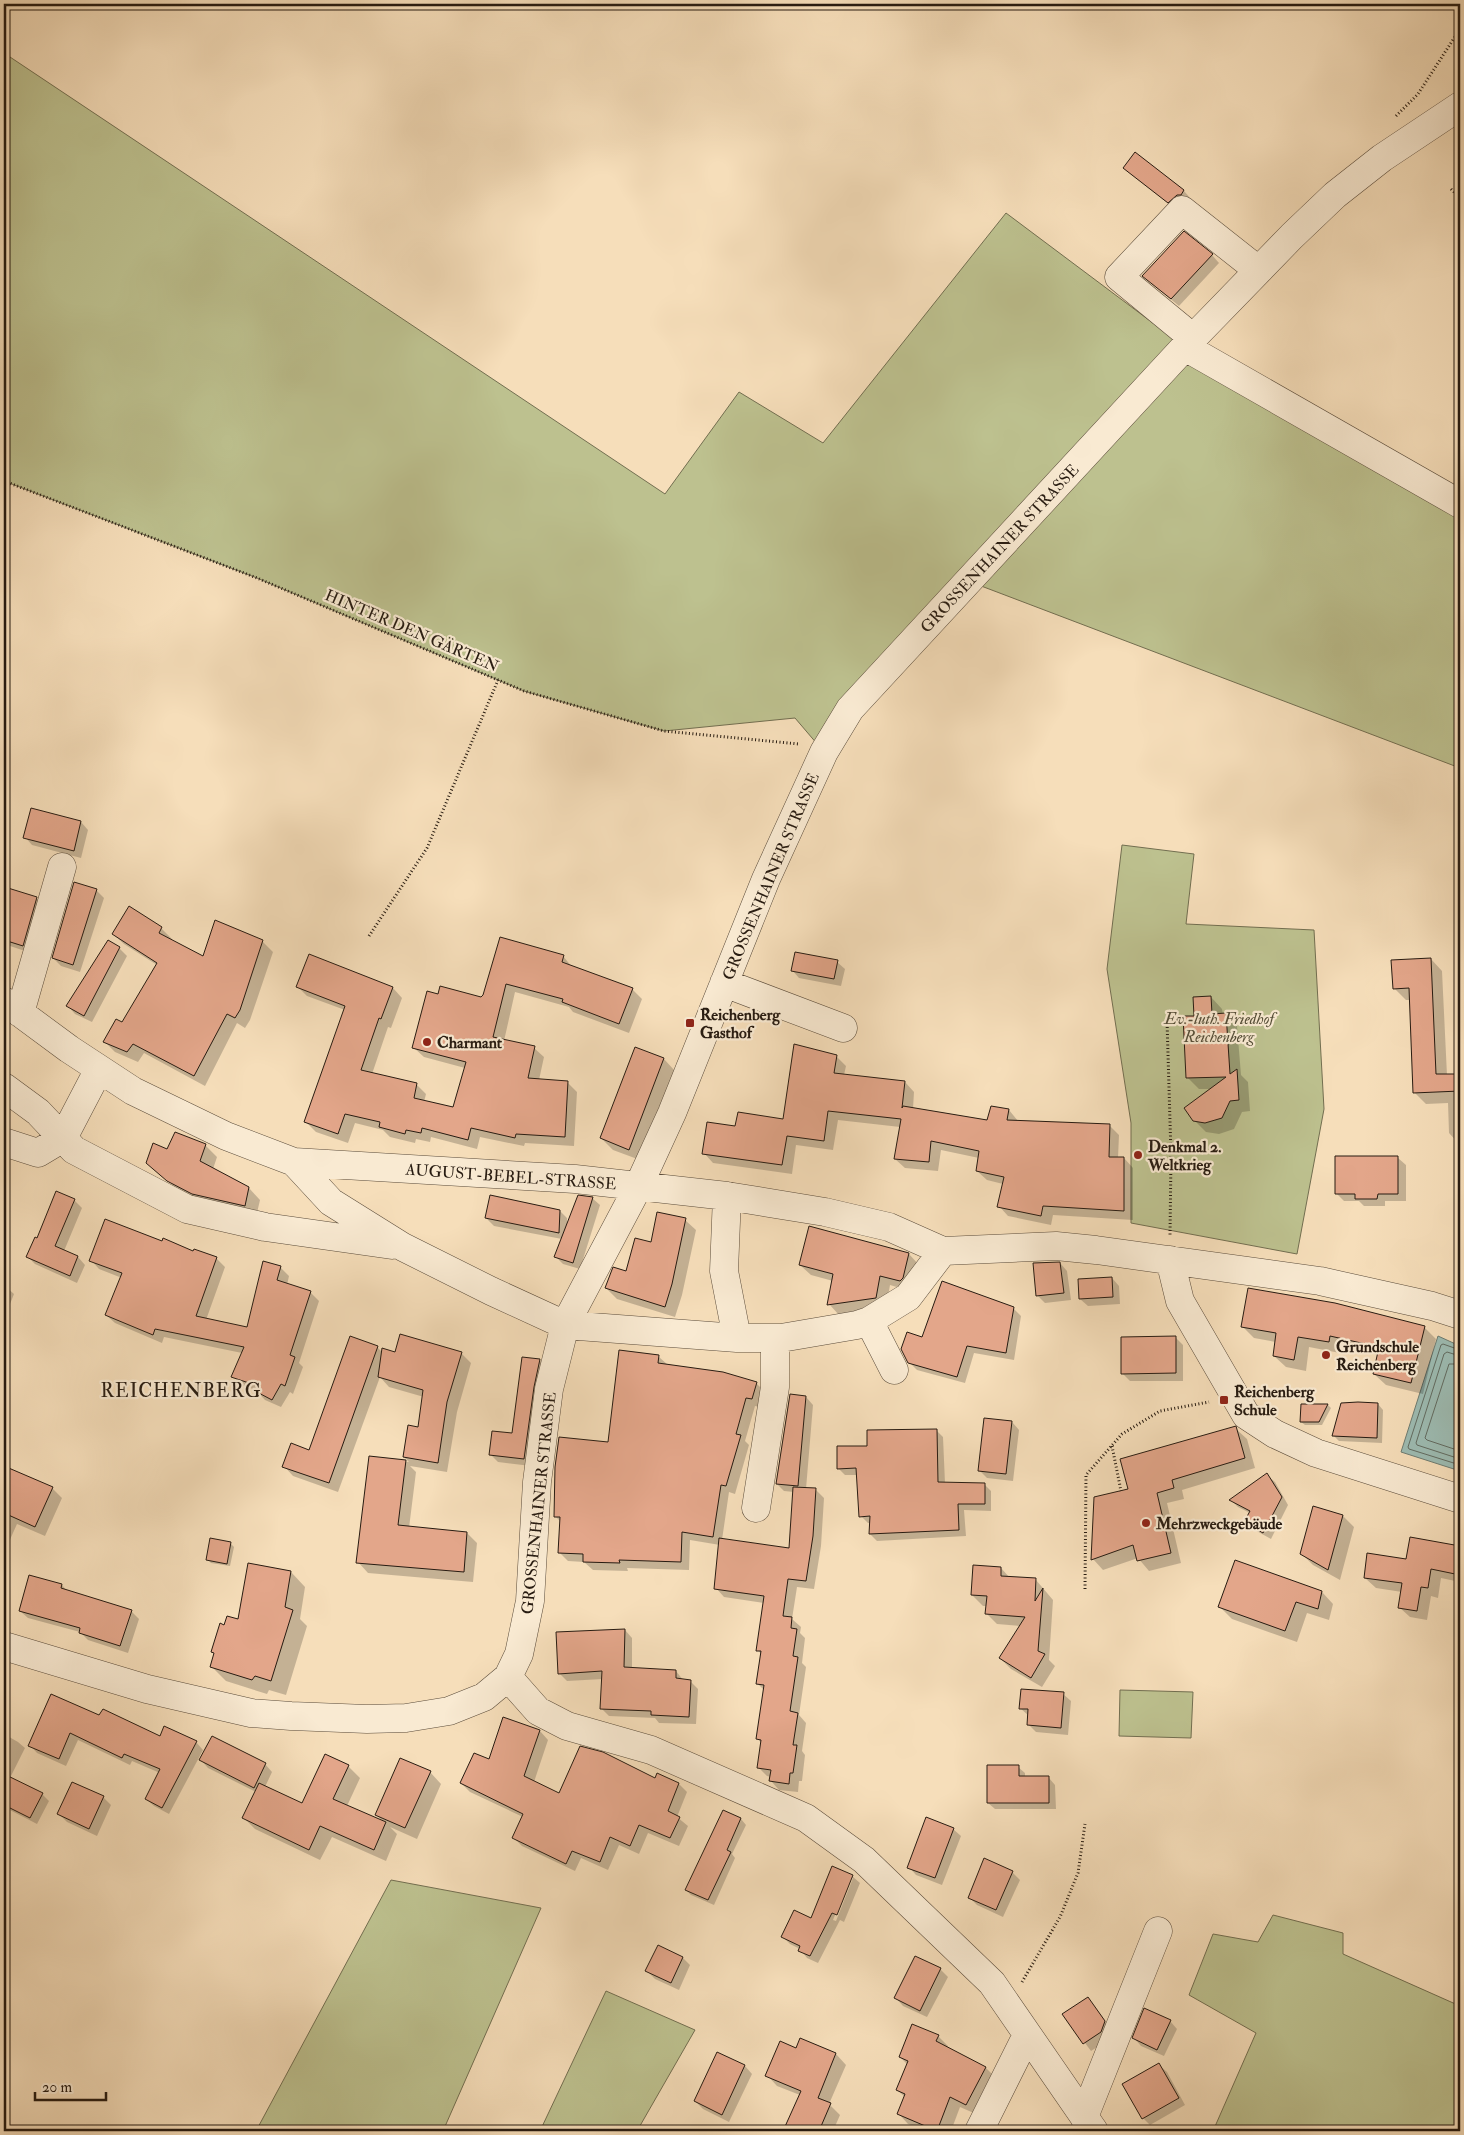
<svg xmlns="http://www.w3.org/2000/svg" width="1464" height="2135" viewBox="0 0 1464 2135" font-family="'IM FELL Double Pica',serif">
<style>
.green{fill:#bdc18f;stroke:#726e50}
.water{fill:#9dbcb3;stroke:#6e7c72}
.shadow{fill:#0003;fill-rule:evenodd}
.lines{fill:none;stroke-linecap:round;stroke-linejoin:round}
.shore{stroke:#626c62;stroke-width:1}
.building{fill:#e3a68a;stroke:#271b11}
.minor-casing{stroke:#5b4c3b;stroke-width:29}
.path{stroke:#271b11;stroke-width:3;stroke-dasharray:1 2.5;stroke-linecap:butt}
.minor{stroke:#f9ead2;stroke-width:28}
.poi-dot{fill:#8f2418;stroke:#f9ead2;stroke-width:2}
.labels{text-anchor:middle;stroke-width:4.5;stroke-linejoin:round;paint-order:stroke}
.street-label{font-size:16px;fill:#271b11;stroke:#f9ead2}
.poi-label{font-size:16px;font-weight:bold;fill:#271b11;stroke:#f9ead2;text-anchor:start}
.park-label{font-size:16px;font-style:italic;fill:#544d37;stroke:#f9ead2}
.quarter-label{font-size:19px;letter-spacing:1px;fill:#271b11;stroke:#f9ead2}
</style>
<rect width="100%" height="100%" fill="#f6deba"/>
<filter id="stains"><feTurbulence type="fractalNoise" baseFrequency=".004" numOctaves="4"/><feColorMatrix values="0 0 0 0 .2 0 0 0 0 .09 0 0 0 0 .02 0 0 0 .5 -.17"/></filter>
<radialGradient id="worn" r=".72"><stop offset=".6" stop-color="#630" stop-opacity="0"/><stop offset="1" stop-color="#630" stop-opacity=".3"/></radialGradient>
<!-- green -->
<path class="green" d="M4 53 665 494 739 392 823 443 1006 213 1185 347 1460 506V768L968 581 824 752 795 718 664 731 524 691 257 578 4 481Z
M1122 845 1194 854 1186 924 1314 930 1324 1109 1297 1254 1131 1223V1123L1107 969Z
M1120 1690 1193 1692 1191 1738 1119 1736Z
M391 1880 541 1908 443 2131H256Z
M1273 1915 1343 1933V1954L1460 2006V2131H1213L1256 2033 1189 1995 1213 1934 1258 1942Z
M606 1991 695 2030 637 2131H540Z"/>
<!-- water -->
<path class="water" d="M1438 1336 1460 1346V1471L1401 1452Z"/>
<!-- shadow -->
<path class="shadow" d="M1136 154 1184 191 1191 199 1188 202 1176 209 1132 175Z
M1212 255 1219 263 1179 306 1151 283Z
M33 810 81 822 88 830 81 858 32 845 25 837Z
M9 889 36 898 44 906 31 953 4 944V905Z
M96 890 104 898 80 972 61 966 53 958Z
M161 928 172 939 170 940 204 958 262 941 273 952 250 1020 245 1028 237 1023 205 1086 144 1053 138 1062 115 1052 104 1041 122 1023 157 965 124 944 113 934Z
M500 938 563 956 572 967 632 989 642 999 629 1033 573 1012 569 1007 515 992 504 1041 534 1048 544 1057 539 1080 567 1082 577 1092 574 1146 525 1143 524 1146 480 1137 477 1149 431 1137 430 1142 416 1139 415 1143 390 1137 383 1130 355 1123 348 1143 316 1132 306 1122 345 1010 307 996 297 986 309 956 393 988 402 998 391 1028 388 1027 372 1074 417 1085 426 1094 424 1102 454 1109 465 1068 424 1057 414 1048 439 996 481 998 484 996Z
M108 942 119 948 127 956 92 1022 75 1014 68 1006Z
M1431 959 1442 971 1447 1075H1460V1145L1449 1133 1448 1103 1426 1104 1415 1093 1411 1000H1406L1394 988Z
M837 962 845 969 841 986 799 978 792 970Z
M1211 997 1222 1009 1223 1015H1226L1237 1026 1241 1075 1248 1082 1250 1111 1242 1112 1234 1129 1219 1134 1206 1132 1194 1120 1212 1089H1199L1187 1077 1196 1017Z
M636 1048 664 1059 675 1071 640 1160 613 1150 601 1138Z
M836 1056 846 1066 844 1075 905 1082 914 1092 913 1109 987 1121 992 1107 1009 1110 1018 1121 1109 1125 1119 1135 1118 1158H1124L1133 1168V1220L1053 1215 1051 1225 1008 1216 999 1206 1003 1184 987 1180 977 1171 979 1158 941 1150 938 1171 905 1168 895 1159 900 1127 838 1120 833 1150 796 1145 792 1174 713 1163 704 1153 737 1128 784 1120Z
M205 1145 217 1157 213 1169 249 1188 260 1200 256 1217 180 1192 160 1174 168 1151Z
M1398 1158 1406 1165V1201H1385V1206H1364L1359 1201H1344L1336 1193Z
M592 1198 600 1205 580 1269 563 1264 555 1256 562 1239 494 1226 486 1218 560 1211 567 1218V1224Z
M74 1200 82 1208 64 1251 78 1257 85 1265 77 1283 35 1264 28 1257 37 1240Z
M685 1220 696 1230 682 1295 675 1317 617 1299 606 1288 627 1273 652 1244Z
M810 1227 909 1254 919 1265 910 1291 890 1285 886 1308 839 1315 829 1304 833 1281 811 1275 800 1265Z
M194 1252 216 1258 225 1267 206 1320 248 1328 280 1267 289 1276 287 1285 311 1293 319 1301 299 1363 303 1367 293 1394 290 1392 281 1407 265 1400 256 1390 241 1385 233 1376 242 1353 164 1337 162 1343 115 1323 106 1315 122 1278 99 1269 91 1260Z
M1060 1263 1067 1271 1071 1300 1045 1303 1038 1296Z
M1112 1278 1119 1286 1120 1304 1088 1306 1080 1299Z
M4 1285 14 1294 4 1319Z
M1013 1308 1021 1316 1014 1360 974 1353 965 1383 917 1370 909 1362 923 1338Z
M1243 1327H1424L1436 1339 1423 1394 1386 1385 1374 1374 1378 1355 1341 1346 1340 1353 1309 1347 1306 1371 1286 1367 1274 1356 1276 1342 1254 1338Z
M1175 1337 1183 1345V1381H1130L1122 1373Z
M377 1347 382 1352 395 1354 461 1353 471 1363 457 1412 447 1472 410 1466 416 1472 409 1528 467 1533 477 1543 473 1582 368 1573 358 1562 370 1457 409 1462 404 1457 419 1428 424 1397 389 1387 380 1377 338 1492 293 1476 284 1466 310 1451Z
M659 1357 668 1365 756 1383 765 1392 760 1407 755 1406 745 1441 749 1445 735 1494 729 1492 722 1540 790 1549 794 1492 784 1491 777 1484 806 1397 813 1405 806 1489H815L824 1498 821 1546 814 1589 797 1587 792 1619 801 1627 800 1633 805 1638 802 1663 806 1667 799 1715 806 1723 802 1751 805 1755 802 1781H799L798 1792 779 1790 771 1781V1777L767 1776 758 1767 761 1743 758 1739 765 1691 757 1683 761 1654 758 1650 764 1603 724 1597 716 1588 720 1545 690 1540 689 1570 627 1568 628 1571 593 1570 584 1562 568 1561 559 1552 561 1522 555 1516 609 1443Z
M523 1358 540 1360 547 1368 531 1466 498 1462 490 1454 513 1435Z
M1378 1404 1383 1410 1382 1443 1339 1441 1333 1435Z
M1302 1405H1328L1331 1408 1322 1425H1305L1301 1422Z
M1012 1422 1019 1430 1013 1481 987 1478 979 1470Z
M1236 1429 1247 1439 1255 1468 1182 1490 1184 1499 1167 1503 1181 1563 1149 1571 1138 1558 1103 1570 1093 1559 1129 1490Z
M936 1430 943 1437 945 1483 984 1484 991 1491V1511L964 1510 966 1536 877 1541 870 1534 871 1523H868L861 1516 858 1475H845L838 1468 868 1447Z
M4 1467 52 1488 62 1498 45 1536 17 1524 4 1553Z
M1267 1475 1275 1482 1288 1505 1271 1539 1253 1529 1246 1521 1250 1513 1238 1507 1231 1500Z
M1343 1516 1354 1527 1340 1580 1313 1565 1301 1553Z
M1411 1538 1460 1547V1582L1441 1578 1438 1598 1431 1596 1427 1620 1410 1617 1399 1607 1402 1592 1376 1588 1365 1578 1407 1560Z
M230 1543 234 1547 230 1566 211 1563 207 1559Z
M1235 1562 1322 1592 1333 1604 1329 1620 1307 1613 1297 1642 1232 1619 1220 1607Z
M1001 1568 1010 1578 1036 1580 1053 1600 1049 1660 1055 1666 1042 1687 1011 1669 1000 1658 1020 1626 997 1624 987 1614V1606H983L972 1595Z
M291 1572 305 1587 300 1619 307 1626 286 1695 269 1690 267 1694 226 1681 211 1666 215 1654 212 1651 225 1626 239 1621Z
M30 1576 62 1585 67 1591 131 1611 139 1619 128 1653 88 1640 80 1632 28 1618 20 1611Z
M1458 1626H1460V1650L1456 1646Z
M625 1630 632 1638V1669L676 1671 683 1680 690 1681 698 1689 696 1724 659 1723 655 1718 609 1716 602 1709 603 1679 567 1681 559 1673Z
M1063 1694 1071 1701 1068 1735 1036 1732 1028 1724 1029 1716 1020 1708Z
M100 1717 161 1738 196 1742 203 1750 169 1814 154 1806 146 1799 160 1773 132 1761 130 1765 78 1740 66 1766 37 1753 30 1745Z
M503 1718 540 1731 548 1740 534 1782 560 1795 656 1779 658 1775 679 1784 687 1792 677 1817 688 1826 679 1846 648 1833 639 1854 619 1845 608 1870 581 1858 575 1871 522 1846 513 1837 523 1817 470 1792 461 1783 489 1761Z
M4 1734 18 1742 25 1748 10 1778 42 1794 49 1801 37 1824 4 1807Z
M201 1760 265 1764 272 1772 265 1787 302 1805 348 1766 360 1778 347 1806 384 1822 376 1815 430 1772 441 1784 417 1839 390 1827 397 1834 386 1861 332 1837 320 1860 255 1829 244 1818 256 1792 208 1768Z
M1018 1767 1025 1773V1778H1049L1055 1785 1056 1809H995L988 1803Z
M73 1783 104 1798 111 1805 97 1836 67 1822 59 1814Z
M723 1811 741 1819 746 1825 732 1854 735 1858 714 1905 691 1895 686 1890Z
M953 1829 961 1836 942 1885 916 1875 909 1867Z
M832 1868 852 1876 860 1883 844 1922 840 1920 818 1963 807 1958 800 1949 790 1944 782 1936 795 1911 812 1920ZM850 1878H853L836 1921 833 1920Z
M1012 1872 1020 1880 1003 1917 977 1905 969 1897Z
M659 1946 683 1958 690 1965 679 1990 655 1979 647 1971Z
M940 1969 948 1977 927 2017 903 2006 896 1998Z
M1088 1998 1112 2030 1108 2040 1091 2051 1064 2015Z
M1170 2021 1177 2029 1164 2056 1141 2046 1134 2038Z
M938 2036 948 2046 947 2048 986 2068 996 2078 976 2114 960 2107 951 2131H926L908 2124 898 2113 905 2097 897 2090 908 2065 900 2057Z
M801 2040 836 2054 846 2065 829 2104 840 2115 833 2131H790L786 2127 800 2095 777 2086 767 2075 797 2050Z
M718 2054 745 2066 752 2074 729 2122 703 2109 695 2101Z
M1159 2065 1167 2072 1185 2105 1150 2125 1143 2118Z
M868 2129 870 2131H846V2130Z"/>
<g class="lines">
<!-- shore -->
<path class="shore" d="M1460 1350 1443 1344 1441 1345 1408 1447 1409 1449 1460 1465
M1460 1356 1447 1352 1444 1354 1416 1443 1417 1445 1460 1459
M1460 1364H1449L1425 1438 1427 1440 1460 1451"/>
</g>
<!-- building -->
<path class="building" d="M1135 152 1184 190 1181 195H1177L1168 203 1123 168Z
M1184 231 1213 254 1171 299 1142 276Z
M31 808 81 821 74 851 23 838Z
M74 882 97 889 73 965 52 958Z
M8 888 37 897 23 946 4 940V901Z
M129 906 162 927 159 933 203 956 215 920 263 940 240 1010 235 1018 227 1014 194 1076 133 1044 127 1052 103 1042 116 1019 122 1022 157 963 112 934Z
M500 937 564 955 562 962 633 988 619 1024 562 1002 563 999 506 984 493 1037 535 1046 528 1078 568 1081 565 1137 516 1134 515 1138 471 1128 468 1140 422 1128 421 1133 406 1130 405 1134 379 1127 380 1122 345 1114 338 1134 304 1122 345 1006 296 987 309 954 393 987 381 1019 379 1018 361 1070 417 1083 414 1098 453 1107 466 1062 412 1048 427 991 438 994 440 986 481 997 483 995Z
M108 940 120 947 84 1016 66 1006Z
M795 952 838 960 834 979 791 971Z
M1431 958 1436 1074H1460V1091L1413 1093 1409 988 1393 989 1391 960Z
M1211 996 1212 1014 1226 1013 1230 1074 1237 1069 1239 1100 1230 1101 1222 1118 1205 1123 1193 1121 1184 1108 1226 1077 1186 1078 1183 1016H1194L1193 997Z
M794 1044 837 1055 834 1073 905 1081 902 1108 903 1106 987 1120 991 1106 1009 1109 1007 1120 1110 1124 1109 1157H1124V1211L1043 1206 1041 1216 997 1207 1004 1177 976 1171 979 1151 931 1141 929 1162 894 1159 901 1119 828 1111 824 1141 787 1136 782 1165 702 1154 707 1122 735 1126 738 1112 783 1119Z
M635 1047 664 1058 629 1150 600 1138Z
M175 1132 206 1144 200 1161 249 1187 245 1206 192 1194 167 1181 146 1163 153 1143 167 1149Z
M1335 1156H1398V1194H1378L1377 1199H1355V1194H1335Z
M56 1191 75 1199 55 1246 78 1256 70 1276 26 1257 35 1237 37 1238Z
M490 1195 560 1210 559 1233 485 1218Z
M578 1195 593 1197 573 1263 554 1257Z
M657 1212 686 1218 672 1284 665 1307 605 1288 613 1267 626 1271 635 1238 651 1242Z
M105 1219 162 1241 163 1238 193 1251 194 1249 217 1257 196 1316 247 1327 263 1261 281 1266 277 1280 311 1291 290 1355 295 1357 285 1386 281 1384 272 1400 255 1391 258 1386 231 1377 244 1347 155 1329 153 1335 105 1315 122 1273 89 1261Z
M809 1226 909 1253 903 1278 900 1281 880 1276 876 1298 827 1305 833 1274 799 1265Z
M1060 1262 1064 1293 1036 1296 1033 1263Z
M1112 1277 1113 1297 1079 1299 1078 1279Z
M942 1281 1014 1307 1006 1353 967 1346 957 1377 908 1363 901 1349 907 1332 922 1337Z
M1248 1288 1335 1303 1425 1326 1411 1383 1373 1374 1379 1347 1330 1336 1329 1342 1298 1337 1294 1360 1273 1356 1276 1333 1241 1327Z
M400 1334 462 1352 447 1402 438 1463 403 1457 408 1425 418 1427 423 1390 378 1377 382 1348 395 1352Z
M350 1336 378 1346 329 1483 282 1467 291 1443 309 1450Z
M1176 1336V1373L1121 1374V1337Z
M619 1350 659 1355 658 1363 723 1372 757 1382 752 1399 746 1398 736 1434 741 1435 726 1486 721 1485 713 1537 682 1532 681 1562 619 1560 620 1563 583 1562V1554L558 1553 560 1517H554L555 1467 559 1437 608 1442Z
M522 1357 540 1359 534 1387 524 1459 489 1455 492 1431 512 1433Z
M790 1394 806 1396 798 1486 776 1484Z
M1358 1402 1378 1403 1377 1438 1332 1436 1341 1403Z
M1301 1404H1328L1319 1422H1300Z
M984 1418 1012 1421 1006 1474 978 1471Z
M1236 1426 1245 1458 1172 1480 1174 1488 1157 1493 1171 1553 1137 1561 1133 1545 1091 1560 1094 1497 1128 1489 1120 1459Z
M937 1429 938 1482 985 1483V1504H958L959 1530 869 1534 870 1516 859 1517 856 1468 837 1469V1446H867V1430Z
M369 1456 406 1460 398 1525 467 1532 464 1572 356 1563Z
M4 1466 53 1487 35 1527 4 1513Z
M1267 1473 1282 1497 1263 1533 1244 1522 1250 1511 1229 1500Z
M793 1487 816 1488 813 1536 806 1581 788 1579 783 1616 792 1617 791 1628 797 1629 793 1656 798 1657 790 1711 798 1713 793 1745H797L793 1773H790L789 1784 769 1781 771 1770 757 1768 761 1740 756 1739 764 1685 756 1684 761 1651H756L764 1596 714 1589 719 1538 789 1548Z
M1313 1506 1343 1515 1328 1570 1300 1554Z
M1410 1537 1460 1546V1575L1431 1569 1428 1588 1421 1587 1417 1611 1398 1608 1402 1583 1364 1578 1367 1553 1406 1559Z
M210 1538 231 1542 227 1564 206 1560Z
M1235 1560 1322 1591 1318 1609 1296 1602 1285 1631 1218 1607Z
M248 1563 291 1571 285 1607 293 1610 271 1681 255 1676 252 1680 210 1667 214 1653 211 1652 220 1623 224 1625 227 1616 238 1619Z
M973 1565 1001 1567V1576L1036 1578 1035 1601 1043 1588 1038 1651 1045 1654 1031 1678 999 1658 1025 1617 985 1614 987 1596 971 1595Z
M29 1575 62 1584 61 1588 132 1610 120 1646 79 1633 80 1628 19 1611Z
M625 1629 624 1667 676 1670V1678L691 1680 689 1717 651 1715V1711L600 1709 602 1671 558 1674 556 1632Z
M1021 1689 1064 1692 1061 1728 1027 1725 1028 1709H1019Z
M51 1694 99 1715 103 1709 160 1736 164 1726 197 1741 162 1808 145 1799 160 1769 124 1754 122 1758 70 1733 59 1759 28 1746Z
M503 1717 540 1730 524 1776 559 1793 580 1746 603 1752 655 1778 657 1773 679 1783 668 1811 680 1817 670 1838 639 1825 630 1846 610 1837 600 1862 572 1851 566 1864 512 1838 523 1814 460 1783 474 1753 489 1759Z
M212 1736 266 1763 254 1788 199 1760Z
M325 1754 349 1765 333 1799 386 1822 374 1850 320 1826 309 1850 242 1818 259 1783 302 1803Z
M400 1758 431 1771 405 1828 375 1815Z
M987 1765H1019V1776H1049V1803H987Z
M4 1774 43 1793 30 1818 4 1805Z
M72 1782 104 1796 89 1829 57 1814Z
M723 1810 741 1818 727 1850 731 1852 708 1900 685 1890Z
M926 1817 954 1828 935 1878 907 1868Z
M984 1858 1013 1871 996 1910 968 1898Z
M832 1866 853 1875 837 1915 832 1913 810 1956 798 1951 800 1946 781 1937 794 1910 811 1918Z
M658 1945 683 1957 671 1983 645 1971Z
M915 1956 941 1968 920 2011 894 1998Z
M1088 1997 1105 2021 1101 2032 1083 2044 1062 2014Z
M1144 2008 1171 2020 1157 2050 1132 2038Z
M912 2024 939 2035 936 2041 986 2067 966 2105 950 2097 937 2131 897 2114 905 2094 896 2090 908 2061 899 2057Z
M800 2038 836 2053 818 2098 831 2103 819 2131H783L801 2091 765 2076 780 2041 796 2048Z
M717 2052 745 2065 722 2115 694 2101Z
M1159 2063 1179 2098 1142 2119 1122 2084Z"/>
<g class="lines">
<!-- minor casing -->
<g class="minor-casing">
<path id="minor" d="M1193 338 1119 277 1182 210 1258 270
M1185 347 1460 504
M724 983 843 1028
M4 1001 69 1049 133 1091 226 1136 294 1162 575 1179 727 1196 825 1212 889 1227 943 1251 1056 1246 1096 1250 1320 1281 1432 1306 1460 1315
M20 1013 62 867
M4 1087 38 1112 74 1150 187 1209 265 1227 392 1245
M63 1138 99 1069
M4 1142 38 1153 63 1138
M294 1162 331 1202 403 1247 491 1291 565 1325 737 1338H781L857 1325 869 1321 908 1297 943 1251
M727 1196 724 1271 737 1338
M1170 1260 1180 1301 1246 1415 1275 1434 1316 1453 1460 1499
M869 1321 894 1370
M756 1508 775 1387V1338
M4 1646 147 1689 251 1713 291 1716 367 1719 406 1718 449 1711 484 1697 508 1677 519 1654 530 1601 537 1482 549 1389 565 1325 639 1185 672 1113 766 879 824 752 850 709 1193 338 1292 236 1335 195 1382 158 1460 106
M508 1677 538 1711 567 1726 651 1750 806 1818 864 1860 992 1983 1094 2131
M1084 2117 1158 1931
M979 2131 1027 2035"/>
</g>
<!-- path -->
<path class="path" d="M1396 116 1418 94 1460 29
M1451 189 1460 198
M4 481 257 578 524 691 664 731 799 744
M369 936 427 848 498 680
M1167 1020 1171 1155 1170 1235
M1112 1446 1121 1491
M1085 1589 1086 1475 1122 1434 1160 1411 1209 1402
M1022 1982 1060 1917 1078 1873 1085 1824"/>
<!-- minor -->
<use href="#minor" class="minor"/>
</g>
<!-- markers -->
<g class="poi-dot">
<rect x="685" y="1018" width="10" height="10" rx="2.5"/>
<circle cx="427" cy="1042" r="5"/>
<circle cx="1138" cy="1155" r="5"/>
<circle cx="1326" cy="1355" r="5"/>
<rect x="1219" y="1395" width="10" height="10" rx="2.5"/>
<circle cx="1146" cy="1523" r="5"/>
</g>
<g class="labels">
<!-- street labels -->
<g class="street-label">
<text transform="translate(999 548) rotate(-47)" y="6">GROSSENHAINER STRASSE</text>
<text transform="translate(412 630) rotate(23)" y="6">HINTER DEN GÄRTEN</text>
<text transform="translate(770 876) rotate(-67)" y="6">GROSSENHAINER STRASSE</text>
<text transform="translate(511 1176) rotate(4)" y="6">AUGUST-BEBEL-STRASSE</text>
<text transform="translate(538 1503) rotate(-84)" y="6">GROSSENHAINER STRASSE</text>
</g>
<!-- poi labels -->
<g class="poi-label">
<text x="700" y="1020">Reichenberg<tspan x="700" dy="18">Gasthof</tspan></text>
<text x="437" y="1048">Charmant</text>
<text x="1148" y="1152">Denkmal 2.<tspan x="1148" dy="18">Weltkrieg</tspan></text>
<text x="1336" y="1352">Grundschule<tspan x="1336" dy="18">Reichenberg</tspan></text>
<text x="1234" y="1397">Reichenberg<tspan x="1234" dy="18">Schule</tspan></text>
<text x="1156" y="1529">Mehrzweckgebäude</text>
</g>
<!-- park labels -->
<g class="park-label">
<text x="1219" y="1024">Ev.-luth. Friedhof<tspan x="1219" dy="18">Reichenberg</tspan></text>
</g>
<!-- quarter labels -->
<g class="quarter-label">
<text x="181" y="1397">REICHENBERG</text>
</g>
</g>
<!-- margin -->
<rect width="1464" height="2135" fill="none" stroke="#f6deba" stroke-width="20"/>
<rect x="5" y="5" width="1454" height="2125" fill="none" stroke="#271b11" stroke-width="2.5"/>
<rect x="10" y="10" width="1444" height="2115" fill="none" stroke="#271b11"/>
<!-- scale -->
<path d="M35 2092v8h71v-8" fill="none" stroke="#271b11" stroke-width="2.5"/>
<text x="42" y="2092" font-size="15" fill="#271b11" stroke="#f9ead2" stroke-width="4" paint-order="stroke">20 m</text>
<rect width="100%" height="100%" filter="url(#stains)"/>
<rect width="100%" height="100%" fill="url(#worn)"/>
</svg>
